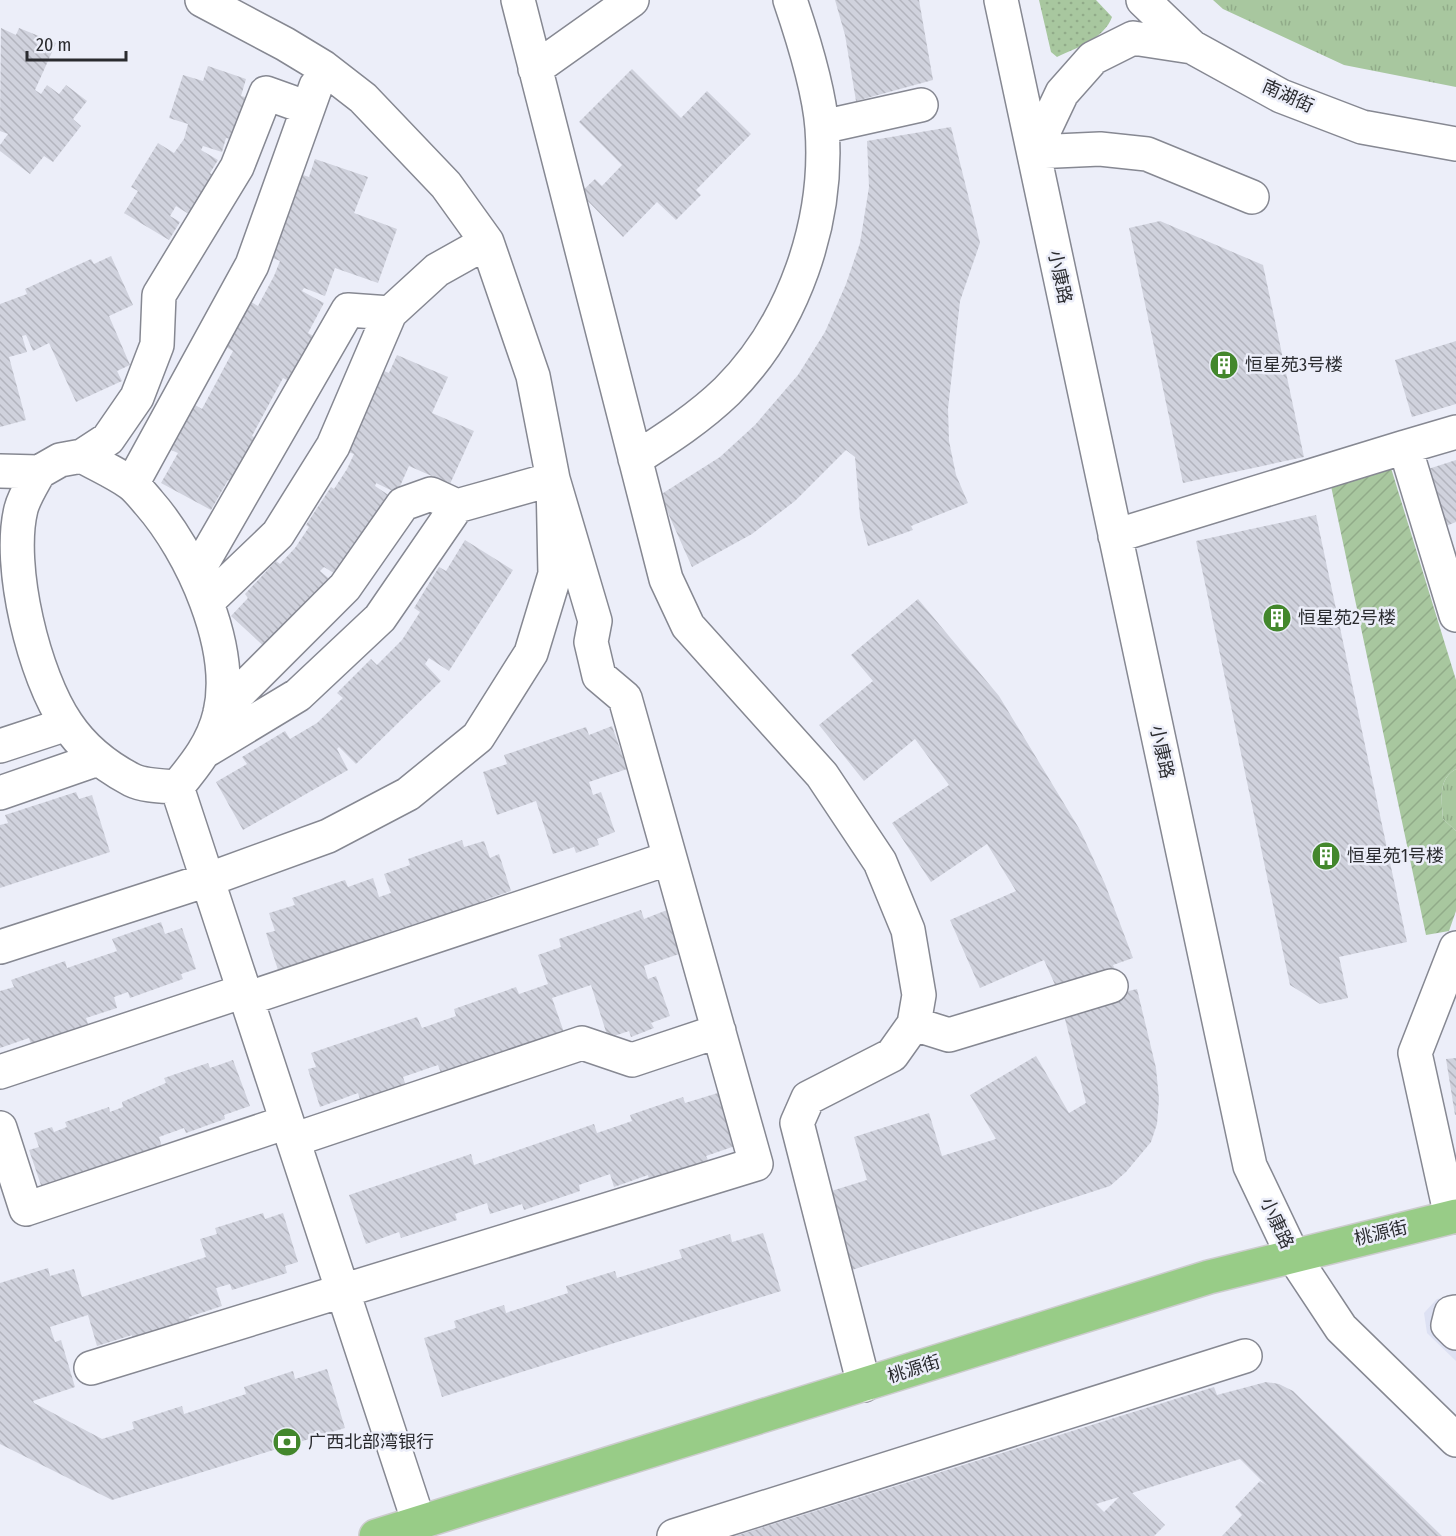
<svg xmlns="http://www.w3.org/2000/svg" width="1456" height="1536" viewBox="0 0 1456 1536" font-family="'Fira Sans Condensed','Noto Sans SC',sans-serif">
<style>
.built{fill:#dde1f3}
.grass{fill:url(#grass-dots)}
.park{fill:url(#park-tufts)}
.garden{fill:url(#garden-furrows)}
.building{fill:url(#building-back-hatch);fill-rule:evenodd}
.lines{fill:none;stroke-linecap:round;stroke-linejoin:round}
.minor-casing{stroke:#868892;stroke-width:36}
.major-casing{stroke:#cccccd;stroke-width:36}
.minor{stroke:#fff;stroke-width:33}
.major{stroke:#98cc87;stroke-width:33}
.labels{text-anchor:middle;stroke-width:5;stroke-linejoin:round;paint-order:stroke}
.street-label{font-size:18px;fill:#2a2b2f;stroke:#eceef9}
.poi-label{font-size:18px;fill:#2a2b2f;stroke:#eceef9;text-anchor:start}
</style>
<defs>
<pattern id="grass-dots" width="8" height="8" patternUnits="userSpaceOnUse" patternTransform="scale(1.5)"><rect width="8" height="8" fill="#a8c79f"/><path d="M2 2h.1M6 6h.1" fill="none" stroke="#91ab89" stroke-width="1.8" stroke-linecap="round"/></pattern>
<pattern id="park-tufts" width="24" height="20" patternUnits="userSpaceOnUse" patternTransform="scale(1.5)"><rect width="24" height="20" fill="#a8c79f"/><path d="M3 7l-1-3M5 7V3M7 7l1-3M15 17l-1-3M17 17v-4M19 17l1-3" fill="none" stroke="#91ab89"/></pattern>
<pattern id="garden-furrows" width="10" height="10" patternUnits="userSpaceOnUse" patternTransform="scale(1.5)"><rect width="10" height="10" fill="#a8c79f"/><path d="M-1 1l2-2M0 10L10 0M9 11l2-2" fill="none" stroke="#91ab89"/></pattern>
<pattern id="building-back-hatch" width="6" height="6" patternUnits="userSpaceOnUse" patternTransform="scale(1.5)"><rect width="6" height="6" fill="#d0d2dd"/><path d="M-1 5l2 2M0 0l6 6M5-1l2 2" fill="none" stroke="#b3b4be"/></pattern>
</defs>
<rect width="100%" height="100%" fill="#eceef9"/>
<!-- built -->
<path class="built" d="M1456 1296V1361L1427 1333 1424 1313 1437 1299Z"/>
<!-- grass -->
<path class="grass" d="M1039 0H1096L1112 17C1104 39 1076 48 1057 57L1051 52Z"/>
<!-- park -->
<path class="park" d="M1213 0H1456V87L1344 65 1223 9Z
M1456 769V831L1443 819C1442 801 1437 779 1456 769Z"/>
<!-- garden -->
<path class="garden" d="M1391 468 1456 680V769C1437 779 1442 801 1443 819L1456 831V911L1449 931 1426 935 1331 486Z"/>
<!-- building -->
<path class="building" d="M835 0H919L933 80 856 101 845 35Z
M1 28 16 35 19 28 56 43 35 90 41 94 47 85 59 94 66 85 87 101 73 119 81 126 53 162 44 156 30 174 0 151V145L8 134 0 131Z
M208 66 246 79 241 96 249 98 234 140 226 138 222 152 203 146 201 150 218 160 210 173 216 177 192 216 176 206 170 216 180 222 169 240 124 213 138 191 131 187 158 143 174 153 184 139 188 124 169 118 183 75 203 81Z
M632 69 681 118 707 91 751 134 696 190 701 195 676 220 657 202 623 237 580 193 595 179 602 186 622 165 579 122Z
M951 127 980 243 960 301 948 409 949 441 956 475 968 503 911 526 913 530 868 546 860 516 855 457 846 450 795 501 752 534 692 567 660 495 720 457 755 425 798 375 825 332 846 284 860 243 869 187 867 141Z
M315 159 368 177 354 213 397 229 378 283 335 268 325 296 304 288 302 291 324 303 308 333 315 337 291 382 283 378 252 436 260 440 235 484 228 480 211 510 161 483 178 453 171 450 195 405 202 409 233 351 226 347 251 302 258 306 274 276 280 261 273 258 303 175 309 177Z
M1160 221 1263 265 1304 457 1183 483 1129 228Z
M111 256 133 305 109 316 130 365 117 371 122 381 76 402 49 343 33 351 26 335 22 336 27 352 9 357 26 420 0 427V304L27 294 25 289 91 259 94 264Z
M1456 341V404L1412 417 1395 360Z
M397 355 448 377 432 413 474 431 450 484 409 466 397 493 376 483 375 486 390 496 337 575 324 567 320 571 333 582 269 651 231 616 248 598 245 594 276 561 280 564 295 548 309 527 306 525 331 487 334 489 347 469 354 454 348 452 384 371 389 373Z
M1456 460V522L1446 526 1428 469Z
M1316 515 1407 942 1339 957 1348 998 1320 1004 1290 985 1196 541Z
M465 540 513 570 449 671 429 658 425 664 441 681 356 764 339 747 337 749 348 770 243 830 216 782 247 764 242 757 285 731 290 739 317 723 343 698 337 693 371 659 377 665 402 640 420 612 414 608 439 567 446 571Z
M918 599 999 696 1080 830 1105 884 1133 958 1113 965 1116 972 1060 996 1044 960 980 988 950 920 1016 891 987 844 931 882 892 823 949 785 915 739 864 781 819 725 873 681 851 655Z
M612 726 627 769 589 782 593 795 601 792 615 832 597 839 599 845 576 853 574 847 553 854 536 801 497 815 483 772 507 764 504 755 586 727 589 735Z
M76 792 79 799 92 795 110 852 0 888V825L8 823 5 815Z
M462 840 464 847 484 841 490 858 499 854 511 891 482 901 483 906 428 924 426 920 366 940 368 945 313 963 311 959 278 970 266 933 275 931 269 913 295 905 292 898 345 880 348 887 373 878 379 897 391 893 384 874 410 865 408 859Z
M641 910 644 919 667 910 682 953 644 966 648 979 656 976 670 1016 651 1023 654 1028 631 1037 629 1031 608 1038 591 985 552 998 566 1038 444 1081 438 1065 403 1077 406 1086 361 1102 358 1093 320 1107 308 1069 316 1067 311 1053 417 1017 422 1028 456 1016 454 1009 516 987 519 994 548 984 538 955 561 947 559 939Z
M161 922 165 934 182 928 196 969 181 974 183 979 130 998 128 992 114 997 117 1008 86 1018 88 1024 31 1044 29 1038 0 1048V991L14 987 11 980 65 961 67 968 117 951 112 939Z
M1137 989 1156 1068 1159 1099 1157 1124 1151 1142 1126 1172 1110 1186 852 1270 828 1192 867 1180 854 1137 929 1113 942 1156 996 1139 970 1095 1036 1056 1069 1113 1086 1103 1062 1007Z
M1456 1058V1115H1455L1446 1059Z
M233 1060 250 1106 224 1115 225 1119 186 1133 184 1128 159 1137 162 1147 42 1188 29 1150 39 1147 34 1133 52 1127 54 1132 67 1127 65 1122 109 1107 110 1112 123 1107 122 1102 166 1083 164 1078 208 1063 210 1068Z
M721 1092 738 1145 706 1156 708 1160 649 1180 648 1175 614 1187 610 1174 579 1185 580 1191 524 1210 522 1204 490 1214 487 1203 455 1214 457 1220 401 1238 399 1232 366 1244 349 1195 471 1154 474 1165 594 1124 597 1133 632 1121 630 1115 683 1097 685 1103Z
M263 1213 265 1219 283 1213 298 1262 285 1266 287 1273 232 1290 230 1284 216 1288 222 1306 189 1317 191 1325 134 1343 132 1335 97 1346 88 1315 50 1327 55 1342 61 1340 75 1387 33 1401 34 1403 102 1439 134 1429 132 1422 182 1406 184 1414 246 1394 244 1387 293 1371 295 1379 327 1369 345 1428 112 1500 0 1444V1283L48 1268 50 1276 74 1269 82 1297 206 1257 200 1239 217 1234 215 1228Z
M763 1233 781 1291 442 1397 424 1338 456 1328 454 1321 504 1305 506 1313 568 1293 566 1286 615 1271 617 1278 682 1258 679 1250 730 1234 732 1242Z
M1266 1382 1279 1384 1293 1391 1442 1536H1222L1242 1515 1235 1507 1260 1481 1266 1485 1240 1459 1132 1493 1165 1525 1154 1536H735L1214 1387 1217 1395ZM1119 1497 1104 1512 1096 1504Z"/>
<g class="lines">
<!-- minor casing -->
<g class="minor-casing">
<path id="minor" d="M518 0 666 579 688 626 822 775 880 862 908 930 919 995 914 1024 892 1055 808 1098 797 1123 864 1385
M1001 0 1250 1166 1292 1254 1341 1328 1456 1440
M1143 0 1192 47 1281 96 1362 127 1456 144
M1192 47 1133 38 1093 58 1062 93 1034 152 1100 149 1147 154 1252 197
M535 69 632 0
M822 127 921 105
M1405 447 1456 432
M635 459C668 438 699 418 727 391 794 324 829 222 822 128 819 88 803 38 790 0
M0 471 39 472 60 460 82 456 108 439 137 397 157 345 159 295 237 167 266 93 308 108
M39 472C33 483 24 497 21 509 7 566 34 676 67 724 83 748 107 767 132 780 144 786 164 786 177 787 196 764 213 743 220 713 235 647 192 552 149 503 143 496 137 488 130 483 116 473 98 465 82 456
M132 484 252 265 316 86
M1115 536 1405 447 1456 615
M196 574 348 310 390 313
M207 602 278 534 333 446 390 313 437 270 487 242
M220 712 345 587 403 504 431 494 457 506
M0 746 67 724
M177 787 419 1523
M0 793 98 759
M0 947 207 880 328 836 408 794 478 737 531 653 555 574 553 479 533 376 487 242 446 185 363 98 323 67 285 44 202 0
M246 999 670 858
M914 1024 949 1035 1111 986
M0 1072 244 991
M0 1128 26 1209 287 1122
M293 1140 582 1043 632 1060 719 1031
M1451 1217 1415 1053 1456 948
M1456 1312 1451 1313 1448 1325 1456 1333
M91 1368 756 1164 625 698 599 676 591 642 595 621 553 479 457 506 380 618 298 695 207 750
M674 1536 1245 1356"/>
</g>
<!-- major casing -->
<g class="major-casing">
<path id="major" d="M376 1536 1209 1277 1456 1216"/>
</g>
<!-- minor -->
<use href="#minor" class="minor"/>
<!-- major -->
<use href="#major" class="major"/>
</g>
<!-- icons -->
<defs>
<g id="building-disc" transform="scale(1.5)"><circle r="9.5" fill="#43872c" stroke="#eceef9"/><path d="M-4-6H4V6H1V3H-1V6H-4ZM-2.5-4.3h1.7v1.8h-1.7ZM.8-4.3h1.7v1.8H.8ZM-2.5-1h1.7V.8h-1.7ZM.8-1h1.7V.8H.8Z" fill="#fff"/></g>
<g id="bank-disc" transform="scale(1.5)"><circle r="9.5" fill="#43872c" stroke="#eceef9"/><path d="M-6-4H6V4H-6ZM0-2.3a2.3 2.3 0 1 0 0 4.6a2.3 2.3 0 1 0 0-4.6Z" fill="#fff"/></g>
</defs>
<g fill-rule="evenodd">
<use href="#building-disc" x="1224" y="365"/>
<use href="#building-disc" x="1277" y="618"/>
<use href="#building-disc" x="1326" y="856"/>
<use href="#bank-disc" x="287" y="1442"/>
</g>
<g class="labels">
<!-- street labels -->
<g class="street-label">
<text transform="translate(1288 96) rotate(24)" y="6">南湖街</text>
<text transform="translate(1060 277) rotate(78)" y="6">小康路</text>
<text transform="translate(1162 752) rotate(78)" y="6">小康路</text>
<text transform="translate(1277 1223) rotate(65)" y="6">小康路</text>
<text transform="translate(1381 1233) rotate(-13)" y="6">桃源街</text>
<text transform="translate(914 1369) rotate(-17)" y="6">桃源街</text>
</g>
<!-- poi labels -->
<g class="poi-label">
<text x="1245" y="371">恒星苑3号楼</text>
<text x="1298" y="624">恒星苑2号楼</text>
<text x="1347" y="862">恒星苑1号楼</text>
<text x="308" y="1448">广西北部湾银行</text>
</g>
</g>
<!-- scale -->
<path d="M27 51v9h99v-9" fill="none" stroke="#2a2b2f" stroke-width="3"/>
<text x="36" y="51" font-size="18" fill="#2a2b2f" stroke="#eceef9" stroke-width="4.5" paint-order="stroke">20 m</text>
</svg>
